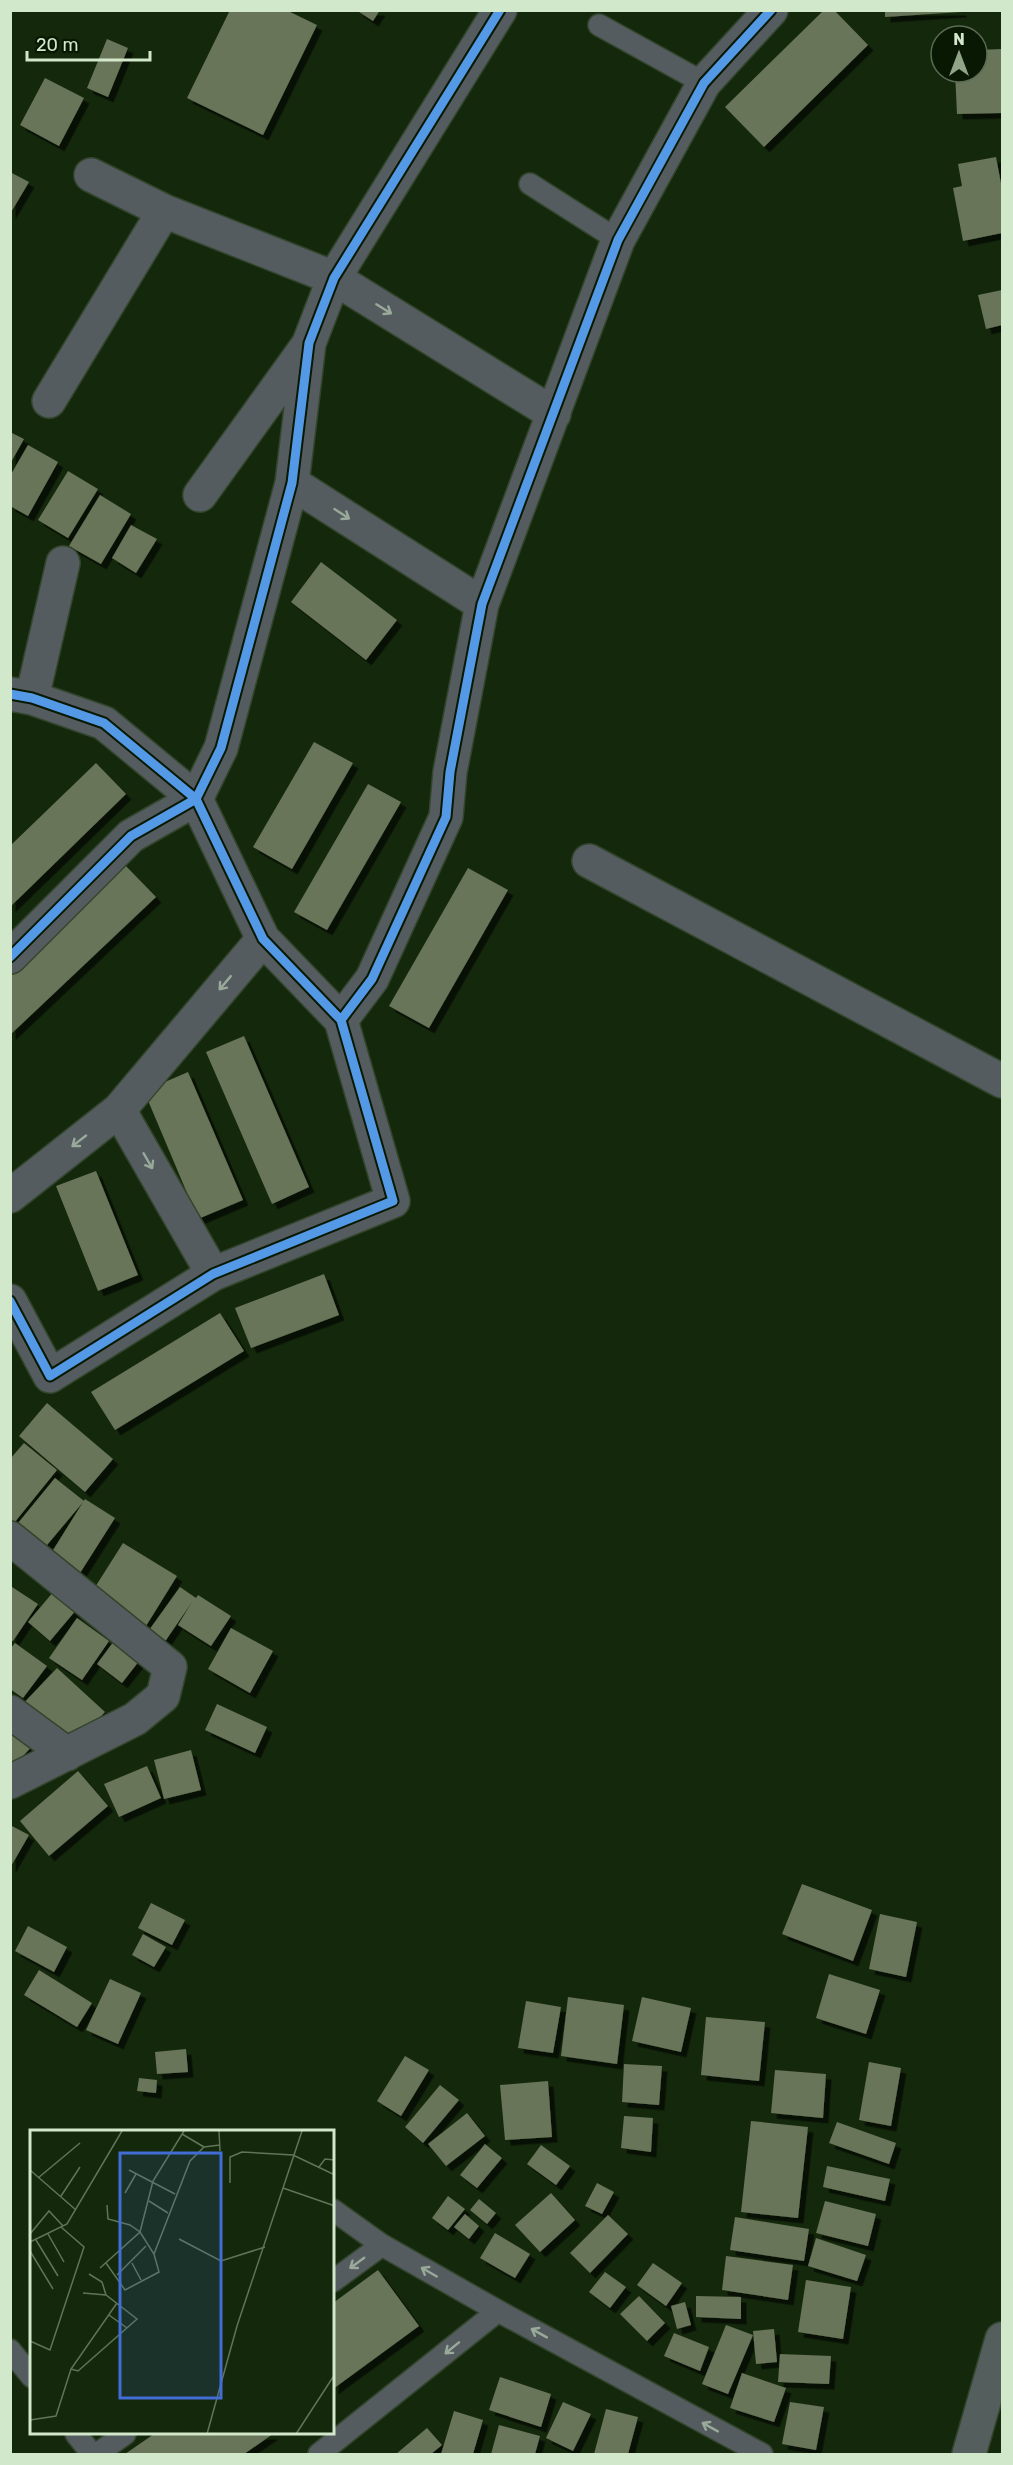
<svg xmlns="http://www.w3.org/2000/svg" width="1013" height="2465" viewBox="0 0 1013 2465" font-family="Rubik,sans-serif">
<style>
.building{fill:#687458;filter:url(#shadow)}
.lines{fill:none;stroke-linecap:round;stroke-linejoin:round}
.service-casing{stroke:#33452d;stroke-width:24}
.minor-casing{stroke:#33452d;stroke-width:36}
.secondary-casing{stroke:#33452d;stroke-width:36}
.service{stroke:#545c5f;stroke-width:21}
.minor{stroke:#545c5f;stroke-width:33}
.secondary{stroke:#535e5d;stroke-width:33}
.cycleway-casing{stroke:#081803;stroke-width:13}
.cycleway{stroke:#5399e6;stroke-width:9}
.oneway{stroke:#99a99a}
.inset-road{fill:none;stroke:#607558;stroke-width:1.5}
.view{fill:#416dd5;fill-opacity:0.15;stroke:#416dd5;stroke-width:3}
.inset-edge{fill:none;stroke:#d2e8ca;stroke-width:3}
</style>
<defs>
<filter id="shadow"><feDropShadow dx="5.5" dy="5.5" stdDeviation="0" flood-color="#0009"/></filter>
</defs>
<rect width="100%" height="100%" fill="#14290c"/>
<!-- building -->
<path class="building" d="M230 10H286L317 25 263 135 187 98Z
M356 10H380L373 21Z
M824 10H834L868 45 764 147 725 107Z
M885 10H961V12L885 17Z
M107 39 128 48 108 97 87 88Z
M1002 49V113L957 114 955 72H977V50Z
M45 78 84 98 59 146 20 125Z
M996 157 1002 189V233L963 241 953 188 962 186 958 164Z
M10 172 29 182 10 214Z
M1002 290V325L986 329 978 295Z
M10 432 24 439 10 464Z
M28 445 58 462 28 516 10 506V476Z
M68 471 98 489 68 538 38 520Z
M100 495 131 514 101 564 69 546Z
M131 525 157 539 136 573 112 558Z
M321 562 397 620 366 660 291 602Z
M314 742 353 763 292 869 253 847Z
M96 763 126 794 10 907V846Z
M368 784 401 802 327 930 294 912Z
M123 863 156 897 10 1035V971Z
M468 868 508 890 429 1028 389 1006Z
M244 1036 309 1187 272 1204 206 1052Z
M188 1072 243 1200 198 1219 144 1091Z
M96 1171 138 1275 98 1291 56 1186Z
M324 1274 339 1315 251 1348 235 1308Z
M220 1313 244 1351 115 1430 91 1392Z
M47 1403 113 1459 85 1492 19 1436Z
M24 1443 57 1470 10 1528V1459Z
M55 1478 84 1501 42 1551 14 1528Z
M85 1499 115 1518 80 1573 50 1555Z
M123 1543 177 1576 146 1626 92 1592Z
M59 1585 82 1603 50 1641 28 1622Z
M12 1587 38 1604 13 1641 10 1640Z
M180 1587 196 1598 198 1595 231 1616 211 1646 178 1625 192 1602 164 1643 147 1633Z
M77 1618 109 1641 82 1680 49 1658Z
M231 1628 273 1651 250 1693 208 1669Z
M117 1637 143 1656 122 1683 97 1664Z
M15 1643 47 1666 23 1698 10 1689V1649Z
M57 1668 105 1712 69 1750 21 1706Z
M217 1704 267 1727 255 1753 205 1730Z
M10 1718 37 1741 10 1770Z
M191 1750 201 1790 164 1799 154 1760Z
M147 1766 161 1798 119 1817 104 1784Z
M78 1771 108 1806 49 1856 20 1821Z
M10 1825 29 1835 10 1868Z
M802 1884 872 1910 853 1961 782 1934Z
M151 1903 185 1920 172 1945 138 1928Z
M880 1914 917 1922 906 1977 869 1969Z
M28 1926 67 1947 54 1972 15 1951Z
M143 1934 166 1947 154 1967 132 1955Z
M39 1970 92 2003 77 2027 24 1995Z
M829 1974 880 1990 866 2034 816 2018Z
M110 1979 141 1993 118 2044 86 2030Z
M568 1997 624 2005 617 2064 561 2056Z
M642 1997 691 2008 681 2052 632 2041Z
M526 2001 561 2007 553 2053 518 2048Z
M706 2017 765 2022 759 2081 701 2075Z
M186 2049 188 2072 157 2074 155 2052Z
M405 2056 429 2070 401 2116 377 2101Z
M869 2062 901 2068 891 2126 859 2120Z
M624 2064 662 2066 659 2105 622 2102Z
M775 2070 826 2074 823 2118 771 2113Z
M139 2078 157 2080 156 2093 137 2091Z
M548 2081 552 2137 505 2140 500 2085Z
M440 2085 459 2100 423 2143 405 2127Z
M467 2113 485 2136 446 2166 428 2144Z
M624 2116 653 2118 651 2152 621 2148Z
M751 2121 808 2127 798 2218 741 2212Z
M837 2122 896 2143 889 2164 829 2143Z
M485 2144 502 2158 477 2188 460 2175Z
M541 2145 570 2166 556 2185 527 2164Z
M827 2166 890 2179 885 2201 823 2187Z
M597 2183 614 2192 602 2214 585 2206Z
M551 2193 575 2220 540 2252 515 2225Z
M448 2196 465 2209 448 2230 432 2218Z
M479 2199 496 2213 487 2224 470 2210Z
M825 2201 876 2214 868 2246 816 2233Z
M465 2214 479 2226 469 2239 454 2227Z
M608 2215 628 2234 590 2273 570 2253Z
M735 2217 809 2229 804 2261 730 2250Z
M495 2233 530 2254 515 2278 480 2258Z
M816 2238 866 2255 857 2281 808 2266Z
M726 2256 793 2265 788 2300 722 2290Z
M653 2263 682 2283 666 2306 637 2285Z
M378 2270 419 2326 333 2389V2303Z
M605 2272 626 2287 610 2308 589 2292Z
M806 2280 851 2287 843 2339 798 2332Z
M639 2296 665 2323 647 2341 620 2314Z
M696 2296 741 2297V2319L696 2317Z
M685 2302 691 2325 677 2329 671 2306Z
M726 2325 753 2335 728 2394 702 2384Z
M774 2329 777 2362 756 2364 753 2331Z
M674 2333 709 2347 700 2371 664 2356Z
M780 2354 831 2356 829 2384 778 2382Z
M742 2373 786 2388 774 2422 730 2408Z
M500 2377 551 2394 541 2427 489 2410Z
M563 2402 591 2414 573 2451 546 2438Z
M790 2402 824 2407 816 2450 782 2444Z
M606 2409 638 2417 628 2454H594Z
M454 2411 483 2420 473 2454H441Z
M499 2425 540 2436 535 2454H491Z
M427 2428 442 2445 431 2454H396Z
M154 2434H273L244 2454H125Z"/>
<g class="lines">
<!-- service casing -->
<g class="service-casing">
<path id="service" d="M599 25 704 83
M530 184 618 240
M333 2210 382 2245 498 2311 762 2454
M333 2281 382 2245
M10 2350 32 2377
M76 2434 92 2454
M97 2454 125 2434
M319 2454 498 2311"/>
</g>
<!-- minor casing -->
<g class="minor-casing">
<path id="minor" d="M91 175 164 211 334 278 554 414
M49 401 164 211
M292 483 482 604
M200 495 308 345
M10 694 32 698 104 723 196 799 263 939 341 1020 393 1201 213 1274 50 1376 10 1301
M32 698 63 563
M589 861 1002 1081
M10 957 131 836 196 799 221 748 292 483 309 343 334 278 500 10
M341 1020 372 979 446 817 450 772 482 604 618 240 704 83 771 10
M119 1110 213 1274
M10 1196 119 1110 263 939
M10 1538 170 1667 163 1696 135 1719 10 1782
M10 1712 67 1754"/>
</g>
<!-- secondary casing -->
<g class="secondary-casing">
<path id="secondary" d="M969 2454 1002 2339"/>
</g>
<!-- service -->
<use href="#service" class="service"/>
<!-- minor -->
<use href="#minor" class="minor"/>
<!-- secondary -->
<use href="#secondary" class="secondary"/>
<!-- cycleway casing -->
<g class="cycleway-casing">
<path id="cycleway" d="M10 694 32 698 104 723 196 799 263 939 341 1020 393 1201 213 1274 50 1376 10 1301
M10 957 131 836 196 799 221 748 292 483 309 343 334 278 500 10
M341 1020 372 979 446 817 450 772 482 604 618 240 704 83 771 10"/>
</g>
<!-- cycleway -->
<use href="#cycleway" class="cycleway"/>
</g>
<!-- one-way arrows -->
<defs><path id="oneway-shaft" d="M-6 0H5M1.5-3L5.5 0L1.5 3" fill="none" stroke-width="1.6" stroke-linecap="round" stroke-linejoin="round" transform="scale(1.5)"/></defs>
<g class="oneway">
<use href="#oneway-shaft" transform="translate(384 309) rotate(32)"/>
<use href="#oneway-shaft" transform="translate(342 514) rotate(33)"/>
<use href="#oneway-shaft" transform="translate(225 983) rotate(130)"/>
<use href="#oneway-shaft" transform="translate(79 1141) rotate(142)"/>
<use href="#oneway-shaft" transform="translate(148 1161) rotate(60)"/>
<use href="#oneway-shaft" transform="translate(357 2263) rotate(144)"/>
<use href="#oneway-shaft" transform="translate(429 2272) rotate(-150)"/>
<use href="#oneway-shaft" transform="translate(539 2333) rotate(-151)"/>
<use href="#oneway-shaft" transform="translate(452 2348) rotate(141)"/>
<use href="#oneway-shaft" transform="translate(710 2427) rotate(-151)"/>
</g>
<!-- overview -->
<g transform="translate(30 2130)">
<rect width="304" height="304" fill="#14290c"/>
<path class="inset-road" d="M189 1 190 21M152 4 174 17M289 37 295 29 305 30M0 40 46 80M99 40 145 64M8 48 50 13M200 53V27L212 22 263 25 305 45M253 58 305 76M95 63 106 44M31 66 50 37M119 71 138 83M0 104 19 81 33 96M18 104 34 132M149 109 191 131 235 117M6 110 28 146M0 112 37 94 92 1M0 121 23 159M124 124 160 31 174 17 190 15M76 133 95 160 129 142 124 124 110 102 100 95 78 89 77 75M102 133 111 150M70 138 110 102 123 51 154 1M59 144 72 152 76 165M87 145 116 116M79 185 97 198M0 211 20 220 54 117 31 97M41 239 48 241 107 189 76 165 53 163M0 290 26 286 41 239 87 173M177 304 207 196 272 1M266 304 305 244"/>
<path class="view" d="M90 23H191V268H90Z"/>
<rect width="304" height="304" class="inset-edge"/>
</g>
<!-- border -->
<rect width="1013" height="2465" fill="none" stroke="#d2e8ca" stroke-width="24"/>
<!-- north arrow -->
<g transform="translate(959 54)"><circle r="28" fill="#081803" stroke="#596b53" stroke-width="1.5"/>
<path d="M0-4.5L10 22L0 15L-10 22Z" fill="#90a588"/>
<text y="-9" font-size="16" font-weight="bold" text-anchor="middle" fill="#d2e8ca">N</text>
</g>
<!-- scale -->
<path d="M27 51v9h123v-9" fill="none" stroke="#d2e8ca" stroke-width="3"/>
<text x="36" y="51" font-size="18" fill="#d2e8ca" stroke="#081803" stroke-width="4.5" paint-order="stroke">20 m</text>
</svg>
